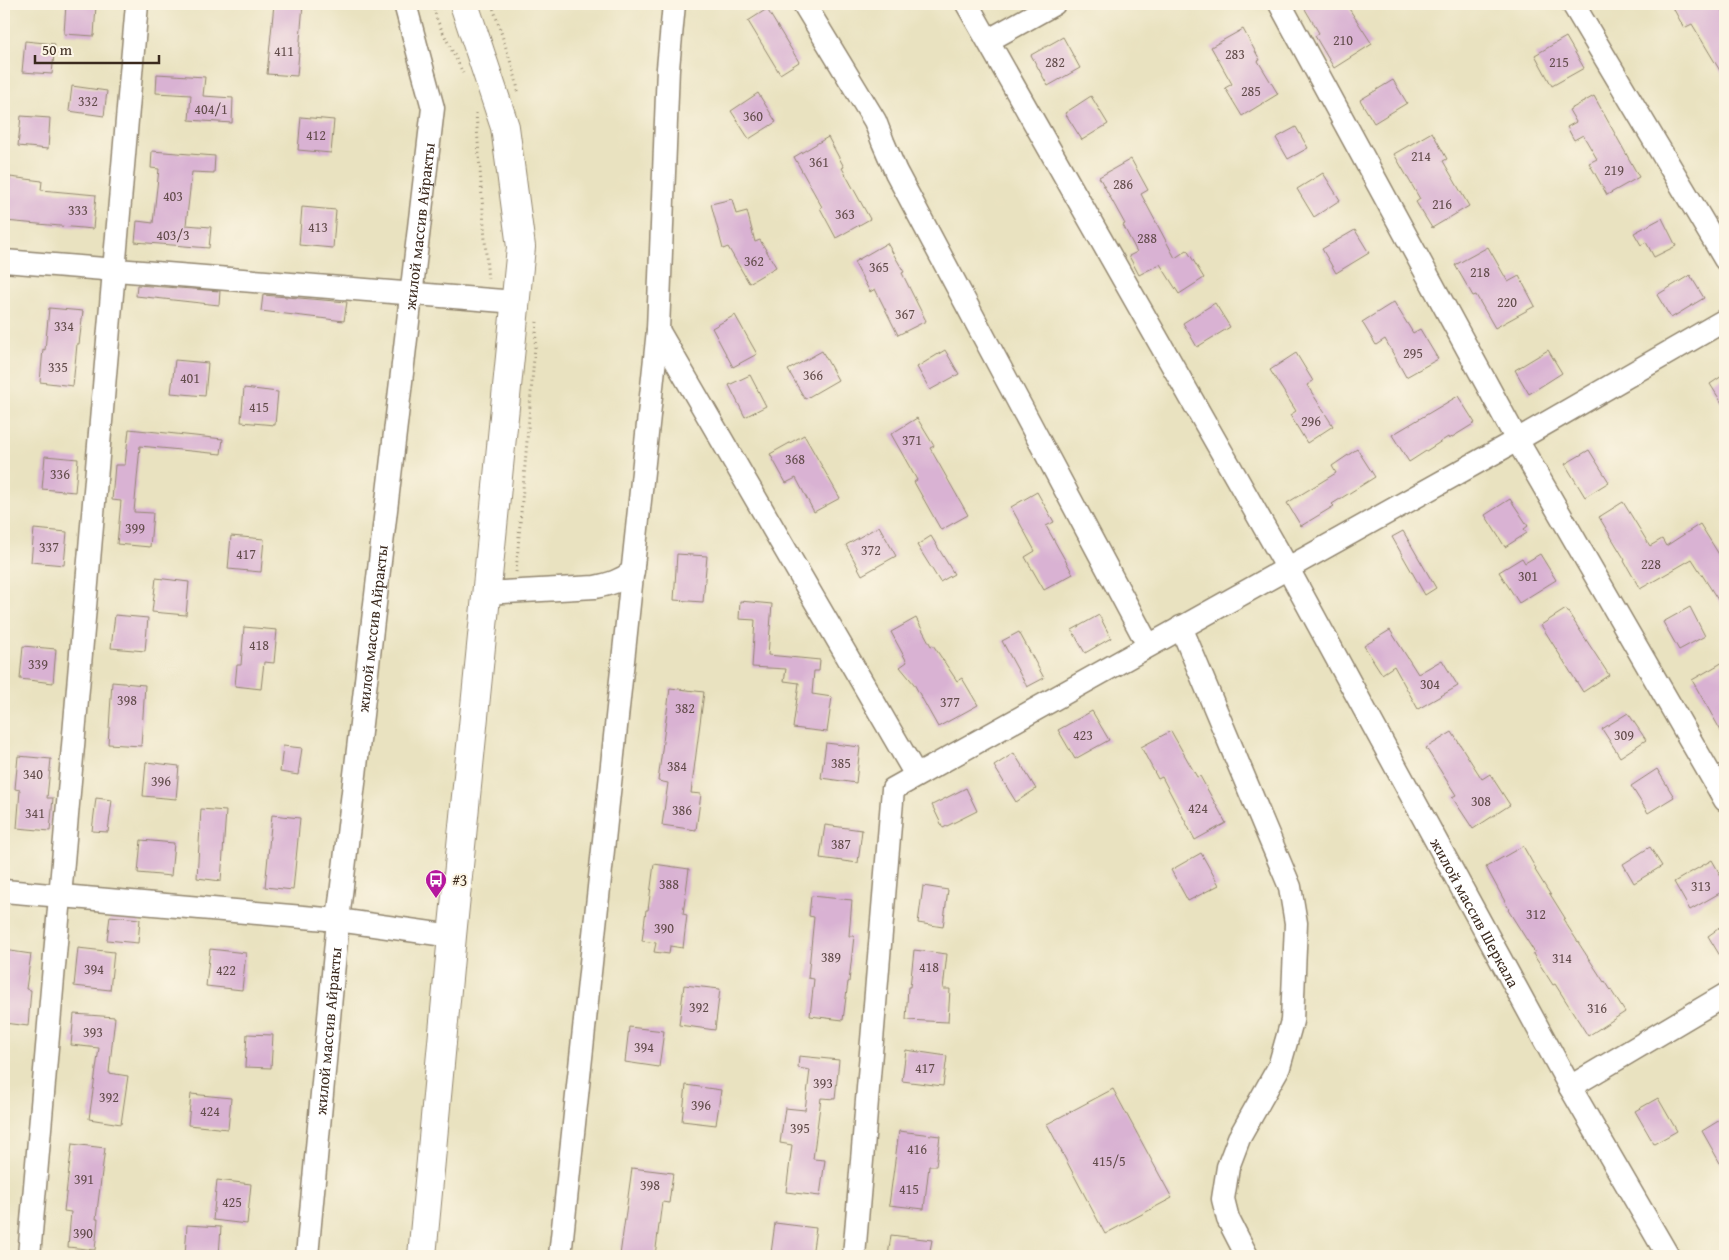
<svg xmlns="http://www.w3.org/2000/svg" width="1729" height="1260" viewBox="0 0 1729 1260" font-family="'Gentium Book Plus',serif">
<style>
.building{fill:#d9b2d3}
.lines{fill:none;stroke-linecap:round;stroke-linejoin:round}
.minor-casing{stroke:#92866f;stroke-width:25}
.major-casing{stroke:#92866f;stroke-width:30}
.path{stroke:#92866f;stroke-width:3;stroke-dasharray:1 4;stroke-linecap:butt}
.minor{stroke:#fff;stroke-width:22}
.major{stroke:#fff;stroke-width:28}
.labels{text-anchor:middle;stroke-width:4;stroke-linejoin:round;paint-order:stroke}
.number-label{font-size:14px;fill:#624c4b}
.street-label{font-size:16px;fill:#3b2a1e;stroke:#fcf5e5}
.poi-label{font-size:16px;fill:#3b2a1e;stroke:#fcf5e5;text-anchor:start}
</style>
<rect width="100%" height="100%" fill="#fcf5e5"/>
<filter id="ink" filterUnits="userSpaceOnUse"><feTurbulence type="fractalNoise" baseFrequency=".02" numOctaves="2"/><feDisplacementMap in="SourceGraphic" scale="10" xChannelSelector="R" yChannelSelector="G"/><feConvolveMatrix kernelMatrix="1 2 1 2 8 2 1 2 1" color-interpolation-filters="sRGB"/></filter>
<filter id="wash" filterUnits="userSpaceOnUse"><feTurbulence type="fractalNoise" baseFrequency=".0096" numOctaves="4" result="noise"/><feDisplacementMap in="SourceGraphic" scale="20" xChannelSelector="R" yChannelSelector="G"/><feGaussianBlur stdDeviation="1.12" result="paint"/><feColorMatrix in="noise" values="0 0 0 0 0 0 0 0 0 0 0 0 0 0 0 0 0 1.4 0 .05"/><feComposite in="paint" operator="in"/></filter>
<g filter="url(#wash)">
<rect width="100%" height="100%" fill="#e9e2c0"/>
<g id="blocks">
<!-- building -->
<path class="building" d="M66 4 96 5 94 36 64 34Z
M274 4H303L297 76 267 74Z
M1302 4H1346L1372 44 1334 68 1315 36 1319 33Z
M1671 4H1718L1725 16V79L1692 24 1684 28Z
M767 9 799 62 780 74 748 21Z
M1243 29 1260 60 1258 61 1278 94 1242 116 1225 88 1232 84 1211 47Z
M1063 37 1080 68 1048 86 1031 55Z
M1566 37 1584 68 1552 86 1535 55Z
M25 41 55 44 52 74 22 72Z
M157 74 205 77 203 96 233 98 232 123 189 120 191 95 156 93Z
M1393 80 1407 103 1374 123 1360 100Z
M72 86 107 91 104 116 69 111Z
M758 93 776 122 749 139 731 111Z
M1091 96 1108 124 1082 140 1065 113Z
M1594 96 1639 177 1607 195 1589 163 1597 159 1583 135 1574 140 1567 127 1576 122 1569 110Z
M21 116 50 118 48 149 18 146Z
M301 117 334 120 331 153 298 150Z
M1296 127 1308 148 1288 159 1276 138Z
M1432 132 1447 159 1443 161 1469 206 1432 228 1416 202 1420 199 1394 154Z
M828 137 844 167 842 168 870 219 836 238 820 208 822 207 794 157Z
M152 151 215 156 214 173 192 172 186 225 211 227 209 248 135 242 137 221 153 223 159 169 151 168Z
M1131 159 1148 190 1141 194 1175 258 1187 250 1204 278 1179 294 1160 264 1139 275 1129 256 1137 252 1123 225 1125 224 1099 177Z
M1323 173 1340 200 1314 217 1297 189Z
M10 177 42 181 41 190 96 195 93 229 5 221Z
M732 199 736 214 747 211 755 242 760 240 776 267 749 283 728 247 723 249 711 204Z
M302 207 336 210 333 248 299 245Z
M1662 218 1676 246 1654 257 1646 242 1641 245 1634 233Z
M1355 230 1369 253 1336 273 1322 249Z
M887 243 904 272 902 273 926 321 898 335 875 289 870 292 854 262Z
M1488 247 1508 282 1519 276 1535 306 1495 328 1476 295 1473 296 1455 265Z
M1690 275 1704 298 1671 318 1657 295Z
M137 285 220 291 219 305 136 296Z
M263 295 347 302 344 321 261 311Z
M1394 302 1413 333 1420 329 1438 359 1406 377 1385 339 1376 345 1362 322Z
M1215 303 1230 327 1197 347 1183 323Z
M49 308 83 311 79 344H77L73 386 40 382 43 349 45 350Z
M735 315 757 354 733 367 712 328Z
M945 350 959 374 930 390 917 367Z
M1548 350 1562 373 1529 394 1515 370Z
M822 351 838 380 805 399 788 370Z
M1296 353 1313 381 1307 385 1333 426 1307 443 1290 415 1296 411 1270 370Z
M175 360 208 363 205 396 171 393Z
M1725 374V408L1710 384Z
M750 375 766 406 745 417 729 385Z
M244 388 278 392 275 425 241 422Z
M1458 396 1475 423 1449 439 1448 437 1409 462 1392 435Z
M917 418 934 446 930 448 968 515 941 530 914 482 917 480 891 434Z
M129 429 223 439 221 454 140 446 134 512 153 513 150 547 117 544 121 501 112 500 115 465H125Z
M804 435 840 498 814 512 796 478 786 483 770 454Z
M1357 449 1375 477 1332 504 1334 506 1301 526 1287 503 1336 473 1332 466Z
M1589 450 1609 482 1585 497 1565 464Z
M45 456 78 459 75 492 42 489Z
M1037 492 1054 522 1046 526 1073 574 1044 590 1025 557 1035 551 1011 507Z
M1510 499 1528 526 1524 529 1527 533 1505 547 1485 515Z
M1623 502 1650 546 1662 539 1666 546 1700 524 1725 564V611L1692 559 1640 589 1624 561 1625 560 1599 517Z
M879 526 896 556 862 575 846 545Z
M34 529 67 532 64 565 31 562Z
M1403 531 1436 588 1425 595 1392 537Z
M231 536 264 539 261 572 228 569Z
M931 536 954 574 940 582 917 545Z
M677 554 707 556 703 602 674 600Z
M1540 554 1556 580 1519 603 1499 572 1522 558 1525 563Z
M156 578 189 582 186 615 152 612Z
M740 601 772 604 768 655 820 660 819 671H814L812 694 832 697 827 732 793 728 799 683 784 681 786 669 752 667 755 620 739 619Z
M1690 607 1705 636 1679 650 1663 622Z
M1566 609 1609 675 1583 692 1541 625Z
M115 615 148 618 145 651 111 648Z
M1099 615 1111 638 1085 653 1072 630Z
M916 618 931 646 933 645 957 681 962 678 978 705 938 727 914 684 900 667 907 662 891 632Z
M244 627 277 630 274 663 264 662 261 689 235 686 237 665H241Z
M1390 630 1418 674 1442 660 1458 686 1418 709 1394 666 1382 674 1364 646Z
M1019 632 1044 678 1027 687 1002 641Z
M23 646 56 649 53 683 20 679Z
M1725 661V738L1692 680Z
M112 682 145 685 141 746 108 744Z
M670 688 704 692 691 793 701 794 696 830 662 825 668 783 658 781Z
M1092 711 1109 740 1075 759 1058 730Z
M1628 713 1646 740 1620 757 1602 729Z
M1171 731 1197 777 1200 776 1226 823 1195 840 1162 777 1158 779 1141 747Z
M1452 732 1482 779 1490 774 1510 805 1473 829 1452 797 1456 795 1426 748Z
M826 743 860 747 856 783 821 778Z
M283 746 302 748 298 775 280 772Z
M1014 753 1036 789 1016 802 994 766Z
M18 756 51 759 47 798H53L50 831 17 828 20 790 15 789Z
M146 762 179 766 176 799 143 796Z
M1657 769 1674 797 1648 813 1631 786Z
M966 788 977 811 943 828 932 805Z
M96 798 112 800 108 832 92 831Z
M201 809 226 811 221 881 197 878Z
M272 815 300 818 293 890 265 887Z
M825 825 862 830 858 863 820 858Z
M141 840 174 843 171 876 138 873Z
M1523 846 1536 869 1535 870 1565 918 1563 919 1604 982 1605 981 1625 1012 1588 1036 1555 984 1553 985 1533 954 1535 953 1508 910 1509 909 1486 867Z
M1650 847 1662 866 1634 883 1623 864Z
M1201 853 1219 885 1188 901 1171 870Z
M1712 860 1725 883V890L1690 910 1674 882Z
M654 864 689 869 683 914 687 915 683 948 670 946 669 954 654 952 656 943 642 941 646 910H648Z
M923 886 948 890 943 927 918 923Z
M811 896 852 900 849 936H854L849 982H848L843 1020 810 1016 814 979 808 978 814 917 809 916Z
M110 916 140 919 138 943 107 940Z
M1725 924V964L1708 936Z
M78 948 114 952 110 990 74 986Z
M210 949 246 953 242 990 206 986Z
M4 950 31 954 26 989 31 990 28 1026 4 1023Z
M914 950 947 954 943 989H950L948 1022 906 1020 908 987H910Z
M684 985 720 989 715 1030 679 1025Z
M74 1014 115 1017 109 1073 128 1076 121 1124 89 1119 99 1048 71 1045Z
M629 1027 664 1031 659 1067 625 1062Z
M247 1034 273 1035 271 1068 245 1067Z
M906 1050 947 1056 943 1086 902 1081Z
M799 1056 839 1060 835 1099 821 1098 813 1159 825 1160 820 1196 786 1192 792 1145 780 1143 785 1108 805 1110 810 1070 798 1068Z
M686 1085 721 1090 716 1125 682 1121Z
M1113 1089 1172 1198 1105 1234 1047 1124Z
M191 1094 231 1098 228 1129 188 1125Z
M1658 1098 1677 1131 1654 1144 1635 1111Z
M1725 1117V1172L1702 1131Z
M899 1131 940 1136 936 1166H929L924 1209 889 1205Z
M72 1144 105 1148 96 1219H98L95 1250 68 1247 71 1212 64 1211Z
M632 1168 673 1173 669 1203 662 1202 655 1256 620 1255Z
M217 1180 251 1184 247 1224 213 1220Z
M775 1223 816 1228 812 1256H794L771 1253Z
M187 1225 221 1227 219 1256H185Z
M891 1235 932 1240 929 1256H888Z"/>
</g>
</g>
<g filter="url(#ink)">
<use href="#blocks" fill-opacity="0" stroke="#92866f" stroke-width="1"/>
<g class="lines">
<!-- minor casing -->
<g class="minor-casing">
<g id="minor">
<path d="M804 4 875 121 883 142 896 172 1148 645"/>
<path id="s1" d="M967 4 1287 567 1570 1087 1668 1256"/>
<path d="M1280 4 1517 440 1725 800"/>
<path d="M1573 4 1725 259"/>
<path d="M989 40 1054 4"/>
<path d="M4 261 516 302"/>
<path d="M658 330 916 775"/>
<path d="M486 593 595 587C610 584 621 581 633 571"/>
<path d="M1181 627 1290 887 1296 923 1292 1021 1279 1067 1239 1138 1228 1167 1223 1199 1228 1219 1247 1256"/>
<path d="M4 891 338 920 452 936"/>
<path d="M1570 1087 1725 995"/>
<path d="M29 1256 137 4"/>
<path id="s2" d="M307 1256 338 920 433 108 405 4"/>
<path d="M560 1256 658 330 668 68 674 4"/>
<path d="M854 1256 893 789 1517 440 1725 320"/>
</g>
</g>
<!-- major casing -->
<g class="major-casing">
<path id="major" d="M422 1256 452 936 521 247 505 127 464 4"/>
</g>
<!-- path -->
<path class="path" d="M433 4 437 20 463 73
M492 4 515 76 519 95
M476 113 488 282
M516 572 537 322"/>
<!-- minor -->
<use href="#minor" class="minor"/>
<!-- major -->
<use href="#major" class="major"/>
</g>
</g>
<!-- icons -->
<defs>
<g id="bus-pin" transform="scale(1.125)"><path d="M0 17L-7.5 6A9.5 9.5 0 1 1 7.5 6Z" fill="#b5179e" stroke="#fcf5e5"/><path d="M-5-6H5V4H4V6H2V4H-2V6H-4V4H-5ZM-3.5-4V0h7V-4ZM-3.5 1.2v1.5H-2V1.2ZM2 1.2v1.5H3.5V1.2Z" fill="#fff"/></g>
</defs>
<g fill-rule="evenodd">
<use href="#bus-pin" x="436" y="880"/>
</g>
<g class="labels">
<!-- number labels -->
<g class="number-label">
<text x="1343" y="45">210</text>
<text x="284" y="56">411</text>
<text x="1235" y="59">283</text>
<text x="1055" y="67">282</text>
<text x="1559" y="67">215</text>
<text x="1251" y="96">285</text>
<text x="88" y="106">332</text>
<text x="211" y="114">404/1</text>
<text x="753" y="121">360</text>
<text x="316" y="140">412</text>
<text x="1421" y="161">214</text>
<text x="819" y="167">361</text>
<text x="1614" y="175">219</text>
<text x="1123" y="189">286</text>
<text x="173" y="201">403</text>
<text x="1442" y="209">216</text>
<text x="78" y="215">333</text>
<text x="845" y="219">363</text>
<text x="318" y="232">413</text>
<text x="173" y="240">403/3</text>
<text x="1147" y="243">288</text>
<text x="754" y="266">362</text>
<text x="879" y="272">365</text>
<text x="1480" y="277">218</text>
<text x="1507" y="307">220</text>
<text x="905" y="319">367</text>
<text x="64" y="331">334</text>
<text x="1413" y="358">295</text>
<text x="58" y="372">335</text>
<text x="813" y="380">366</text>
<text x="190" y="383">401</text>
<text x="259" y="412">415</text>
<text x="1311" y="426">296</text>
<text x="912" y="445">371</text>
<text x="795" y="464">368</text>
<text x="60" y="479">336</text>
<text x="135" y="533">399</text>
<text x="49" y="552">337</text>
<text x="871" y="555">372</text>
<text x="246" y="559">417</text>
<text x="1651" y="569">228</text>
<text x="1528" y="581">301</text>
<text x="259" y="650">418</text>
<text x="38" y="669">339</text>
<text x="1430" y="689">304</text>
<text x="127" y="705">398</text>
<text x="950" y="707">377</text>
<text x="685" y="713">382</text>
<text x="1083" y="740">423</text>
<text x="1624" y="740">309</text>
<text x="841" y="768">385</text>
<text x="677" y="771">384</text>
<text x="33" y="779">340</text>
<text x="161" y="786">396</text>
<text x="1481" y="806">308</text>
<text x="1198" y="813">424</text>
<text x="682" y="815">386</text>
<text x="35" y="818">341</text>
<text x="841" y="849">387</text>
<text x="669" y="889">388</text>
<text x="1701" y="891">313</text>
<text x="1536" y="919">312</text>
<text x="664" y="933">390</text>
<text x="831" y="962">389</text>
<text x="1562" y="963">314</text>
<text x="929" y="972">418</text>
<text x="94" y="974">394</text>
<text x="226" y="975">422</text>
<text x="699" y="1012">392</text>
<text x="1597" y="1013">316</text>
<text x="93" y="1037">393</text>
<text x="644" y="1052">394</text>
<text x="925" y="1073">417</text>
<text x="823" y="1088">393</text>
<text x="109" y="1102">392</text>
<text x="701" y="1110">396</text>
<text x="210" y="1116">424</text>
<text x="800" y="1133">395</text>
<text x="917" y="1154">416</text>
<text x="1109" y="1166">415/5</text>
<text x="84" y="1184">391</text>
<text x="650" y="1190">398</text>
<text x="909" y="1194">415</text>
<text x="232" y="1207">425</text>
<text x="83" y="1238">390</text>
</g>
<!-- street labels -->
<g class="street-label">
<text dy="6" stroke="none"><textPath href="#s2" startOffset="1036">жилой массив Айракты</textPath></text>
<text dy="6" stroke="none"><textPath href="#s2" startOffset="631">жилой массив Айракты</textPath></text>
<text dy="6" stroke="none"><textPath href="#s1" startOffset="1041">жилой массив Шеркала</textPath></text>
<text dy="6" stroke="none"><textPath href="#s2" startOffset="226">жилой массив Айракты</textPath></text>
</g>
<!-- poi labels -->
<g class="poi-label">
<text x="452" y="886">#3</text>
</g>
</g>
<!-- margin -->
<rect width="1729" height="1260" fill="none" stroke="#fcf5e5" stroke-width="20"/>
<!-- scale -->
<path d="M35 55v8h124v-8" fill="none" stroke="#3b2a1e" stroke-width="2.5"/>
<text x="42" y="55" font-size="15" fill="#3b2a1e" stroke="#fcf5e5" stroke-width="4" paint-order="stroke">50 m</text>
</svg>
